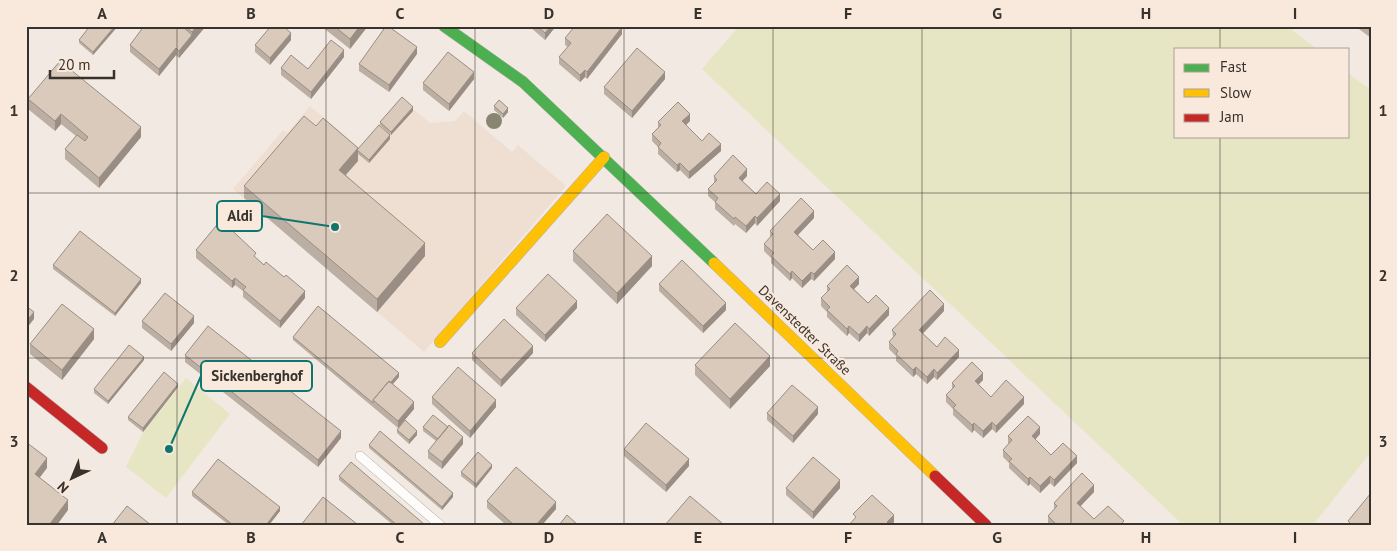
<svg xmlns="http://www.w3.org/2000/svg" width="1397" height="551" viewBox="0 0 1397 551" font-family="'PT Sans',sans-serif">
<style>
.built{fill:#efdfd2}
.green{fill:#e6e6c5}
.lines{fill:none;stroke-linecap:round;stroke-linejoin:round}
.lane-casing{stroke:#b4aea8;stroke-width:10}
.fast-casing{stroke:#b4aea8;stroke-width:12}
.slow-casing{stroke:#b4aea8;stroke-width:12}
.jam-casing{stroke:#b4aea8;stroke-width:12}
.lane{stroke:#fdfcfb;stroke-width:9}
.fast{stroke:#4caf50;stroke-width:11}
.slow{stroke:#ffc107;stroke-width:11}
.jam{stroke:#c62828;stroke-width:11}
.tree{fill:#888670}
.wall{fill:#bbaea2}
.shaded-wall{fill:#998d84}
.building{fill:#dacabc;stroke:#998d84}
.grid{fill:none;stroke:#38322d;stroke-width:1;stroke-opacity:0.55}
.labels{text-anchor:middle;stroke-width:4.5;stroke-linejoin:round;paint-order:stroke}
.street-label{font-size:14px;fill:#38322d;stroke:#f8e9dc}
.leader{fill:none;stroke:#0f766e;stroke-width:2}
.callout-dot{fill:#0f766e;stroke:#f8e9dc;stroke-width:2}
.callout{fill:#f8e9dc;stroke:#0f766e;stroke-width:2}
.callout-label{font-size:15px;text-anchor:middle;font-weight:bold;fill:#38322d}
.neatline{fill:none;stroke:#38322d;stroke-width:2}
.grid-label{font-size:16px;text-anchor:middle;font-weight:bold;fill:#38322d}
</style>
<rect width="100%" height="100%" fill="#f2eae2"/>
<!-- built -->
<path class="built" d="M400 98 430 123 455 121 464 111 512 152 518 145 566 186 424 352 233 189 283 130 287 133 310 106 359 147Z"/>
<!-- green -->
<path class="green" d="M739 26H1287L1317 49H1176V136H1348V73L1371 90V452L1313 525H1183L702 69Z
M186 378 230 414 166 498 126 467 143 432Z"/>
<g class="lines">
<!-- lane casing -->
<g class="lane-casing">
<path id="lane" d="M360 456 440 525"/>
</g>
<!-- fast casing -->
<g class="fast-casing">
<path id="fast" d="M444 26 523 82 714 263"/>
</g>
<!-- slow casing -->
<g class="slow-casing">
<path id="slow" d="M714 263 935 476
M440 342 604 157"/>
</g>
<!-- jam casing -->
<g class="jam-casing">
<path id="jam" d="M26 387 102 448
M935 476 986 525"/>
</g>
<!-- lane -->
<use href="#lane" class="lane"/>
<!-- fast -->
<use href="#fast" class="fast"/>
<!-- slow -->
<use href="#slow" class="slow"/>
<!-- jam -->
<use href="#jam" class="jam"/>
</g>
<!-- trees -->
<circle class="tree" cx="494" cy="121" r="8"/>
<!-- wall -->
<path class="wall" d="M90 26H118L93 55 79 43V40Z
M144 26H206L179 58 176 55 159 76 130 52V45Z
M321 26H368L350 49Z
M529 26H556L545 40Z
M1355 26H1371V38Z
M622 34 587 79 585 77 580 82 559 64V57L568 47 565 45V38Z
M291 40 270 65 255 52V45Z
M417 54 389 92 359 71V64Z
M344 57 311 99 281 75V68L308 69Z
M474 79 449 111 423 90V83Z
M665 79 632 118 604 94V87Z
M28 99 141 137 99 188 65 159V149L76 136 61 124 55 131 28 109Z
M494 106 508 112 503 118 494 110Z
M413 111 391 135 380 125V122Z
M690 121 686 125 702 141 721 151 689 179 680 170 677 172 658 154V147L652 141V134L658 128V122Z
M316 126 358 150 390 139 369 163 358 154V161L346 175 425 256 377 312 244 198V186Z
M714 176H747L742 181 756 194 780 201 757 226 755 223 746 233 735 224 734 226 715 209V202L708 196V189L714 183Z
M814 218 798 235 813 250 835 259 814 281 811 279 802 288 792 278 790 281 771 263V258L764 251V244L770 238V231Z
M196 250 256 258 305 298 280 328 243 297V291L235 285 232 288 196 258Z
M573 251 652 266 617 304 573 261Z
M53 265 141 283 115 316 53 269Z
M659 284 726 310 703 333 659 291Z
M859 284 854 289 868 303 889 315 869 336 867 333 859 342 849 333 847 336 827 317V312L821 306V298L827 292V286Z
M516 308H577L545 342 516 315Z
M944 311 923 334 937 347 959 357 937 380 934 377 927 384 916 374 913 377 896 361V356L889 349V342L893 337 892 330Z
M142 321 194 323 171 351 142 328Z
M293 337 399 377 392 384 414 409 398 428 293 340Z
M94 339 62 380 30 354V344Z
M472 353H533L501 387 472 360Z
M185 355 341 438 318 467 185 362Z
M144 360 108 404 94 393V389Z
M695 365 770 366 730 409 695 375Z
M983 380 978 385 991 397 1024 404 996 433 992 429 983 438 974 430 972 433 953 415V409L946 402V395L952 389V383Z
M178 387 143 432 128 420V417Z
M432 397 496 407 470 438 432 404Z
M767 413 818 414 793 443 767 420Z
M423 427 463 444 442 469 428 458V451L436 441 423 431Z
M397 430 417 435 409 444 397 433Z
M1040 434 1035 440 1051 455 1077 463 1054 487 1050 483 1040 493 1030 484 1028 486 1009 468V463L1003 457V450L1008 444V436Z
M369 445 453 497 442 510 369 448Z
M624 449 689 466 666 492 624 456Z
M492 468 476 488 461 476V472Z
M339 476 424 525H393L339 480Z
M786 488H840L813 519 786 495Z
M192 492 280 511 269 525H229L192 496Z
M1094 492 1080 506 1094 519 1124 525H1050L1048 523V516L1054 510V503Z
M487 501 556 509 542 525H506L487 508Z"/>
<!-- shaded-wall -->
<path class="shaded-wall" d="M115 26H118L93 55V52Z
M197 26H206L179 58V51L192 35V32Z
M360 26H368L350 49V39Z
M551 26H556L545 40V33Z
M622 27V34L587 79V72Z
M291 33V40L270 65V58Z
M417 47V54L389 92V85Z
M176 48V55L159 76V69Z
M344 50V57L311 99V92Z
M585 70V77L580 82V75Z
M474 72V79L449 111V104Z
M665 72V79L632 118V111Z
M413 107V111L391 135V132Z
M508 108V112L503 118V114Z
M61 114V124L55 131V121Z
M690 114V121L682 129V121Z
M141 127V137L99 188V178Z
M390 135V139L369 163V160Z
M721 144V151L689 179V172Z
M358 148V161L339 182V170Z
M680 163V170L677 172V165Z
M747 169V176L739 185V178Z
M780 194V201L757 226V218Z
M814 211V218L794 239V232Z
M755 216V223L746 233V226Z
M425 243V256L377 312V299Z
M835 252V259L814 281V274Z
M652 256V266L617 304V293Z
M792 271V278L790 281V274Z
M811 272V279L802 288V281Z
M859 277V284L850 293V286Z
M235 278V285L232 288V281Z
M141 279V283L115 316V313Z
M305 291V298L280 328V321Z
M577 301V308L545 342V335Z
M726 303V310L703 333V326Z
M944 304V311L919 337V330Z
M889 308V315L869 336V329Z
M34 312V319L26 329V322Z
M194 316V323L171 351V344Z
M849 326V333L847 336V329Z
M867 326V333L859 342V335Z
M94 329V339L62 380V370Z
M533 346V353L501 387V380Z
M959 350V357L937 380V373Z
M770 356V366L730 409V399Z
M144 357V360L108 404V401Z
M916 367V374L913 377V370Z
M934 369V377L927 384V377Z
M399 373V377L377 403 375 401Z
M983 373V380L975 388V381Z
M178 384V387L143 432V428Z
M1024 397V404L996 433V426Z
M496 400V407L470 438V431Z
M414 402V409L398 428V421Z
M818 407V414L793 443V436Z
M992 422V429L983 438V431Z
M974 423V430L972 433V425Z
M1040 427V434L1032 443V436Z
M341 431V438L318 467V460Z
M417 431V435L409 444V440Z
M463 437V444L442 469V462Z
M1077 456V463L1054 487V480Z
M47 458V468L35 484V474Z
M689 459V466L666 492V485Z
M492 465V468L476 488V484Z
M1050 476V483L1040 493V486Z
M1030 477V484L1028 486V479Z
M840 480V488L813 519V512Z
M1094 485V492L1077 510V503Z
M453 493V497L442 510V507Z
M68 500V510L57 525H49Z
M556 502V509L542 525H536Z
M280 507V511L269 525H266Z
M894 515V522L892 525H887V522Z"/>
<!-- building -->
<path class="building" d="M90 26H115L93 52 79 40Z
M144 26H182L192 35 179 51 176 48 159 69 130 45Z
M185 26H197L192 32Z
M271 26H283L291 33 270 58 255 45Z
M334 26H360L350 39Z
M386 26H388L417 47 389 85 359 64Z
M537 26H551L545 33Z
M575 26H577L578 27 579 26H621L622 27 587 72 585 70 580 75 559 57 571 43 565 38Z
M1365 26H1371V31Z
M331 40 344 50 311 92 281 68 291 55 308 69Z
M637 48 665 72 632 111 604 87Z
M448 52 474 72 449 104 423 83Z
M60 61 141 127 99 178 65 149 77 135 85 141 88 137 61 114 55 121 28 99Z
M402 97 413 107 391 132 380 122Z
M499 100 508 108 503 114 494 106Z
M678 102 690 114 682 121 702 141 709 133 721 144 689 172 680 163 677 165 658 147 661 143 652 134 661 125 658 122Z
M304 116 316 126 323 118 358 148 339 170 425 243 377 299 244 186Z
M379 125 390 135 369 160 357 150Z
M733 155 747 169 739 178 756 194 767 182 780 194 757 218 755 216 746 226 735 217 734 219 715 202 718 198 708 189 717 180 714 176Z
M801 198 814 211 794 232 813 250 823 240 835 252 814 274 811 272 802 281 792 271 790 274 771 256 774 253 764 244 773 234 770 231Z
M607 214 652 256 617 293 573 251Z
M221 220 256 253 254 256 264 265 266 262 284 277 286 275 305 291 280 321 243 290 246 287 235 278 232 281 196 250Z
M80 231 141 279 115 313 53 265Z
M682 260 726 303 703 326 659 284Z
M847 265 859 277 850 286 868 303 876 295 889 308 869 329 867 326 859 335 849 326 847 329 827 310 830 307 821 298 830 289 827 286Z
M548 274 577 301 545 335 516 308Z
M930 290 944 304 919 330 937 347 945 337 959 350 937 373 934 369 927 377 916 367 913 370 896 354 898 351 889 342 896 334 892 330Z
M165 293 194 316 171 344 142 321Z
M62 304 94 329 62 370 30 344Z
M26 306 34 312 26 322Z
M318 306 399 373 390 383 389 381 373 400V403L293 337Z
M504 319 533 346 501 380 472 353Z
M735 323 770 356 730 399 695 365Z
M208 326 341 431 318 460 185 355Z
M129 345 144 357 108 401 94 389Z
M972 362 983 373 975 381 991 397 1006 380 1024 397 996 426 992 422 983 431 974 423 972 425 962 416 953 408 956 405 946 395 955 386 952 383Z
M458 367 496 400 470 431 432 397Z
M164 372 178 384 143 428 128 417Z
M389 381 414 402 398 421 373 400Z
M792 385 818 407 793 436 767 413Z
M433 415 448 427 438 439 423 427Z
M1028 416 1040 427 1032 436 1051 455 1063 443 1077 456 1054 480 1050 476 1040 486 1030 477 1028 479 1009 461 1012 459 1003 450 1012 440 1008 436Z
M405 420 417 431 409 440 397 430Z
M646 423 689 459 666 485 624 449Z
M449 425 463 437 442 462 428 451Z
M380 431 453 493 442 507 369 445Z
M26 442 47 458 35 474 68 500 49 525H26Z
M478 452 492 465 476 484 461 472Z
M813 457 840 480 813 512 786 488Z
M218 459 280 507 266 525H233L192 492Z
M351 462 424 524V525H397L339 476Z
M516 467 556 502 536 525H514L487 501Z
M1082 473 1094 485 1077 503 1094 519 1108 506 1124 521 1120 525H1057L1048 516 1057 506 1054 503Z
M1371 493V525H1352L1348 521Z
M872 495 894 515 887 522 890 525H849L856 517 853 514Z
M690 496 723 524V525H665Z
M323 497 357 524V525H301Z
M127 506 151 525H112Z
M567 515 578 525H559Z"/>
<!-- grid -->
<path class="grid" d="M177 26V525M326 26V525M475 26V525M624 26V525M773 26V525M922 26V525M1071 26V525M1220 26V49M1220 136V525M26 193H1371M26 358H1371"/>
<g class="labels">
<!-- street labels -->
<g class="street-label">
<text transform="translate(805 330) rotate(44)" y="5">Davenstedter Straße</text>
</g>
</g>
<!-- callouts -->
<path class="leader" d="M335 227L262 216M169 449L201 376"/>
<g class="callout-dot">
<circle cx="335" cy="227" r="5"/>
<circle cx="169" cy="449" r="5"/>
</g>
<g class="callout">
<rect x="217" y="201" width="45" height="30" rx="5"/>
<rect x="201" y="361" width="111" height="30" rx="5"/>
</g>
<g class="callout-label">
<text x="240" y="221">Aldi</text>
<text x="257" y="381">Sickenberghof</text>
</g>
<!-- border -->
<rect width="1397" height="551" fill="none" stroke="#f8e9dc" stroke-width="55"/>
<!-- legend -->
<rect x="1174" y="48" width="175" height="90" fill="#f8e9dc" stroke="#aba096"/>
<rect x="1184" y="64" width="25" height="8" fill="#4caf50" stroke="#aba096"/>
<text x="1220" y="72" font-size="15" fill="#38322d">Fast</text>
<rect x="1184" y="89" width="25" height="8" fill="#ffc107" stroke="#aba096"/>
<text x="1220" y="98" font-size="15" fill="#38322d">Slow</text>
<rect x="1184" y="114" width="25" height="8" fill="#c62828" stroke="#aba096"/>
<text x="1220" y="122" font-size="15" fill="#38322d">Jam</text>
<!-- north arrow -->
<g transform="translate(72 478) rotate(224)" stroke="#f8e9dc" stroke-width="4" paint-order="stroke">
<path d="M0-4L9 19L0 12L-9 19Z" fill="#38322d"/>
<text y="-8" font-size="14" font-weight="bold" text-anchor="middle" fill="#38322d">N</text>
</g>
<!-- scale -->
<path d="M50 70v8h64v-8" fill="none" stroke="#38322d" stroke-width="2.5"/>
<text x="58" y="70" font-size="15" fill="#38322d" stroke="#f8e9dc" stroke-width="4" paint-order="stroke">20 m</text>
<rect x="28" y="28" width="1342" height="496" class="neatline"/>
<g class="grid-label">
<text x="102" y="19">A</text>
<text x="251" y="19">B</text>
<text x="400" y="19">C</text>
<text x="549" y="19">D</text>
<text x="698" y="19">E</text>
<text x="848" y="19">F</text>
<text x="997" y="19">G</text>
<text x="1146" y="19">H</text>
<text x="1295" y="19">I</text>
<text x="14" y="116">1</text>
<text x="1383" y="116">1</text>
<text x="14" y="281">2</text>
<text x="1383" y="281">2</text>
<text x="14" y="447">3</text>
<text x="1383" y="447">3</text>
<text x="102" y="543">A</text>
<text x="251" y="543">B</text>
<text x="400" y="543">C</text>
<text x="549" y="543">D</text>
<text x="698" y="543">E</text>
<text x="848" y="543">F</text>
<text x="997" y="543">G</text>
<text x="1146" y="543">H</text>
<text x="1295" y="543">I</text>
</g>
</svg>
